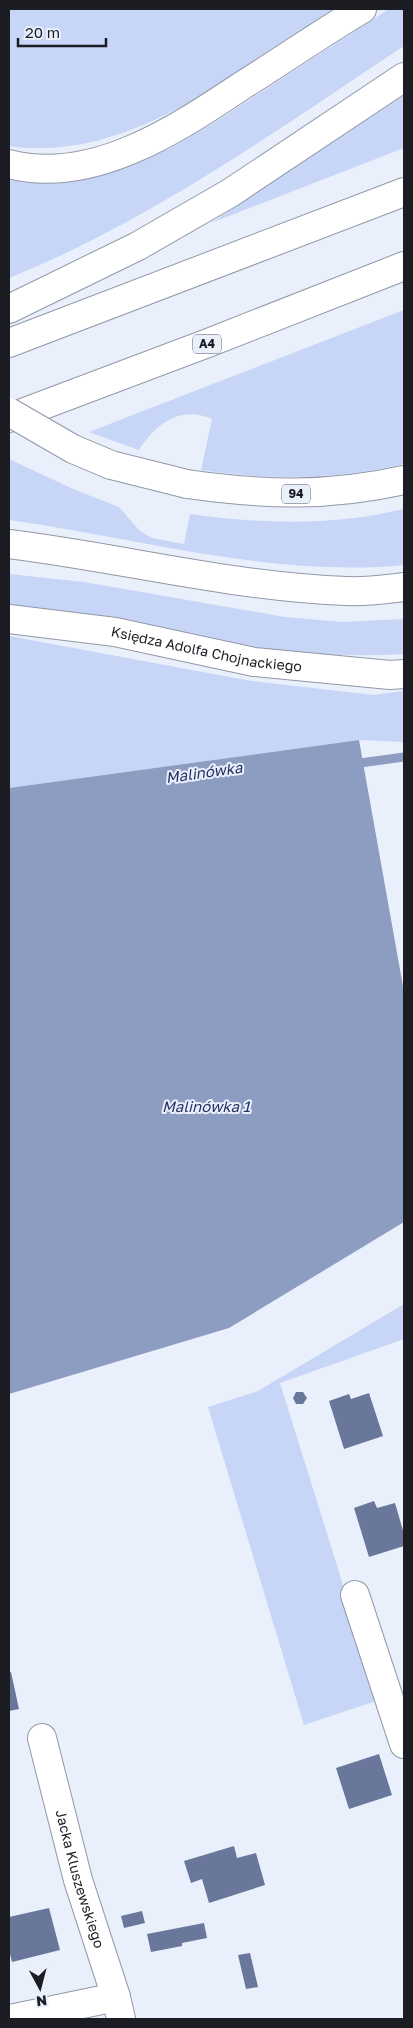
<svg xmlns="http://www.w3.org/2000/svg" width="413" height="2028" viewBox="0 0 413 2028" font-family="'Golos Text',sans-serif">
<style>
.green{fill:#c7d5f7}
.water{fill:#8d9dc2}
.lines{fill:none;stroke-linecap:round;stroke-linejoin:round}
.stream{stroke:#8d9dc2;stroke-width:9}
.building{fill:#68779a}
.minor-casing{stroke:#9198a7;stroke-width:30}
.highway-casing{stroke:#9198a7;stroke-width:30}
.minor{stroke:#fff;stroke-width:28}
.highway{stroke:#fff;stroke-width:28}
.highway-bridge-casing{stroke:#9198a7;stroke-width:30;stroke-linecap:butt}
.highway-bridge{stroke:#fff;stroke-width:28}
.labels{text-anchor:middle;stroke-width:4;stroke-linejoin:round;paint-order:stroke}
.shield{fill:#eaeffc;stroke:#595c64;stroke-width:1}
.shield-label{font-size:12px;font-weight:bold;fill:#1b1d23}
.street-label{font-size:14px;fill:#1b1d23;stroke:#eaeffc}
.water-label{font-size:15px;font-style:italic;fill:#223363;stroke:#eaeffc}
</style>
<rect width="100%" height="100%" fill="#eaeffc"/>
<!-- green -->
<path class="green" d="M9 9H333C239 70 128 164 9 146Z
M389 9H404V46C277 130 151 221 9 278V180L48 182 105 174 169 149 220 119Z
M404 95V148L211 223Z
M404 310V464C336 480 270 480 201 470L212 419C181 405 156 423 139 450L89 432Z
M9 459 73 489 119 507 140 531 152 538 184 544 190 514C261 524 334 526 404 509V565C274 578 137 538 9 520Z
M9 574 84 582 285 617 343 622 404 619V654C271 662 139 629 9 605Z
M9 636 251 681 373 695 404 691V742L359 740 9 788Z
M404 1304V1339L280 1383 379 1700 304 1725 208 1407 258 1391Z"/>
<!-- water -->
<path class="water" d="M359 740 404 992V1222L229 1328 9 1394V788Z"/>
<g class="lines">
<!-- stream -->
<path class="stream" d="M353 764 404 757"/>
</g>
<!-- building -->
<path class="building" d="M296 1392H303L307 1398 303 1404H296L293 1398Z
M369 1393 383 1436 344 1449 329 1401 349 1394 351 1399Z
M374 1501 377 1508 395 1503 404 1534V1546L369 1557 354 1508Z
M11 1672 19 1709 9 1711V1673Z
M379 1754 392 1795 349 1809 336 1768Z
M234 1846 237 1858 256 1853 265 1885 209 1903 202 1879 191 1883 184 1861Z
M49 1908 60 1950 12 1962 9 1950V1917Z
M142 1911 145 1923 124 1928 121 1916Z
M204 1923 207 1938 182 1943V1946L151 1952 147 1934Z
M250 1953 258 1987 246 1989 238 1955Z"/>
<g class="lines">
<!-- minor casing -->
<g class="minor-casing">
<g id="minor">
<path id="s1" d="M9 619 115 632 254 662 390 675 404 674"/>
<path d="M355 1595 404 1744"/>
<path id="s2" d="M42 1738 78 1880 116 1997 121 2019"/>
<path d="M10 2019 116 1997"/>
</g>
</g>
<!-- highway casing -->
<g class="highway-casing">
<path id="highway" d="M9 164C92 186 177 129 243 85 283 60 322 33 362 9
M9 309 138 246 230 193 404 77
M9 343 404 192
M9 418 208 343 404 266
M187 484C264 495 328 497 404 480
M9 544C122 558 233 587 347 591 366 592 386 589 404 587"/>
</g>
<!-- minor -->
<use href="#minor" class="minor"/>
<!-- highway -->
<use href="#highway" class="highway"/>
<!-- highway-bridge casing -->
<g class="highway-bridge-casing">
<path id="highway-bridge" d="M9 412 73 449 111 465 187 484"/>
</g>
<!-- highway-bridge -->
<use href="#highway-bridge" class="highway-bridge"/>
</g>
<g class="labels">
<!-- shield labels -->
<g class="shield">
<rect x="193" y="334.5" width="28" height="19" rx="4"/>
<rect x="282" y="484.5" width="28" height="19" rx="4"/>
</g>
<g class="shield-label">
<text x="207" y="348">A4</text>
<text x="296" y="498">94</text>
</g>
<!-- street labels -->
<g class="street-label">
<text dy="5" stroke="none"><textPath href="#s1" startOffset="200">Księdza Adolfa Chojnackiego</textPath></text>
<text dy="5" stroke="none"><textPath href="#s2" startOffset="146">Jacka Kluszewskiego</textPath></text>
</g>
<!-- water labels -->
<g class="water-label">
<text transform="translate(204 773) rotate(-8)" y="5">Malinówka</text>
<text x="206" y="1112">Malinówka 1</text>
</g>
</g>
<!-- border -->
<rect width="413" height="2028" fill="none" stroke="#1b1d23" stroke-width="20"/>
<!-- north arrow -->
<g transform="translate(40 1988) rotate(173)" stroke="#eaeffc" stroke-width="4" paint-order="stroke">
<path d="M0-4L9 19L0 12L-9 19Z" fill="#1b1d23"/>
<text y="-8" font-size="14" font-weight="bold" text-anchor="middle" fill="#1b1d23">N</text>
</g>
<!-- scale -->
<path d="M18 38v8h88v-8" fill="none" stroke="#1b1d23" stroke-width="2.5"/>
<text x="25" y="38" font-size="15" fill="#1b1d23" stroke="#eaeffc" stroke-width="4" paint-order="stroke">20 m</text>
</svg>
